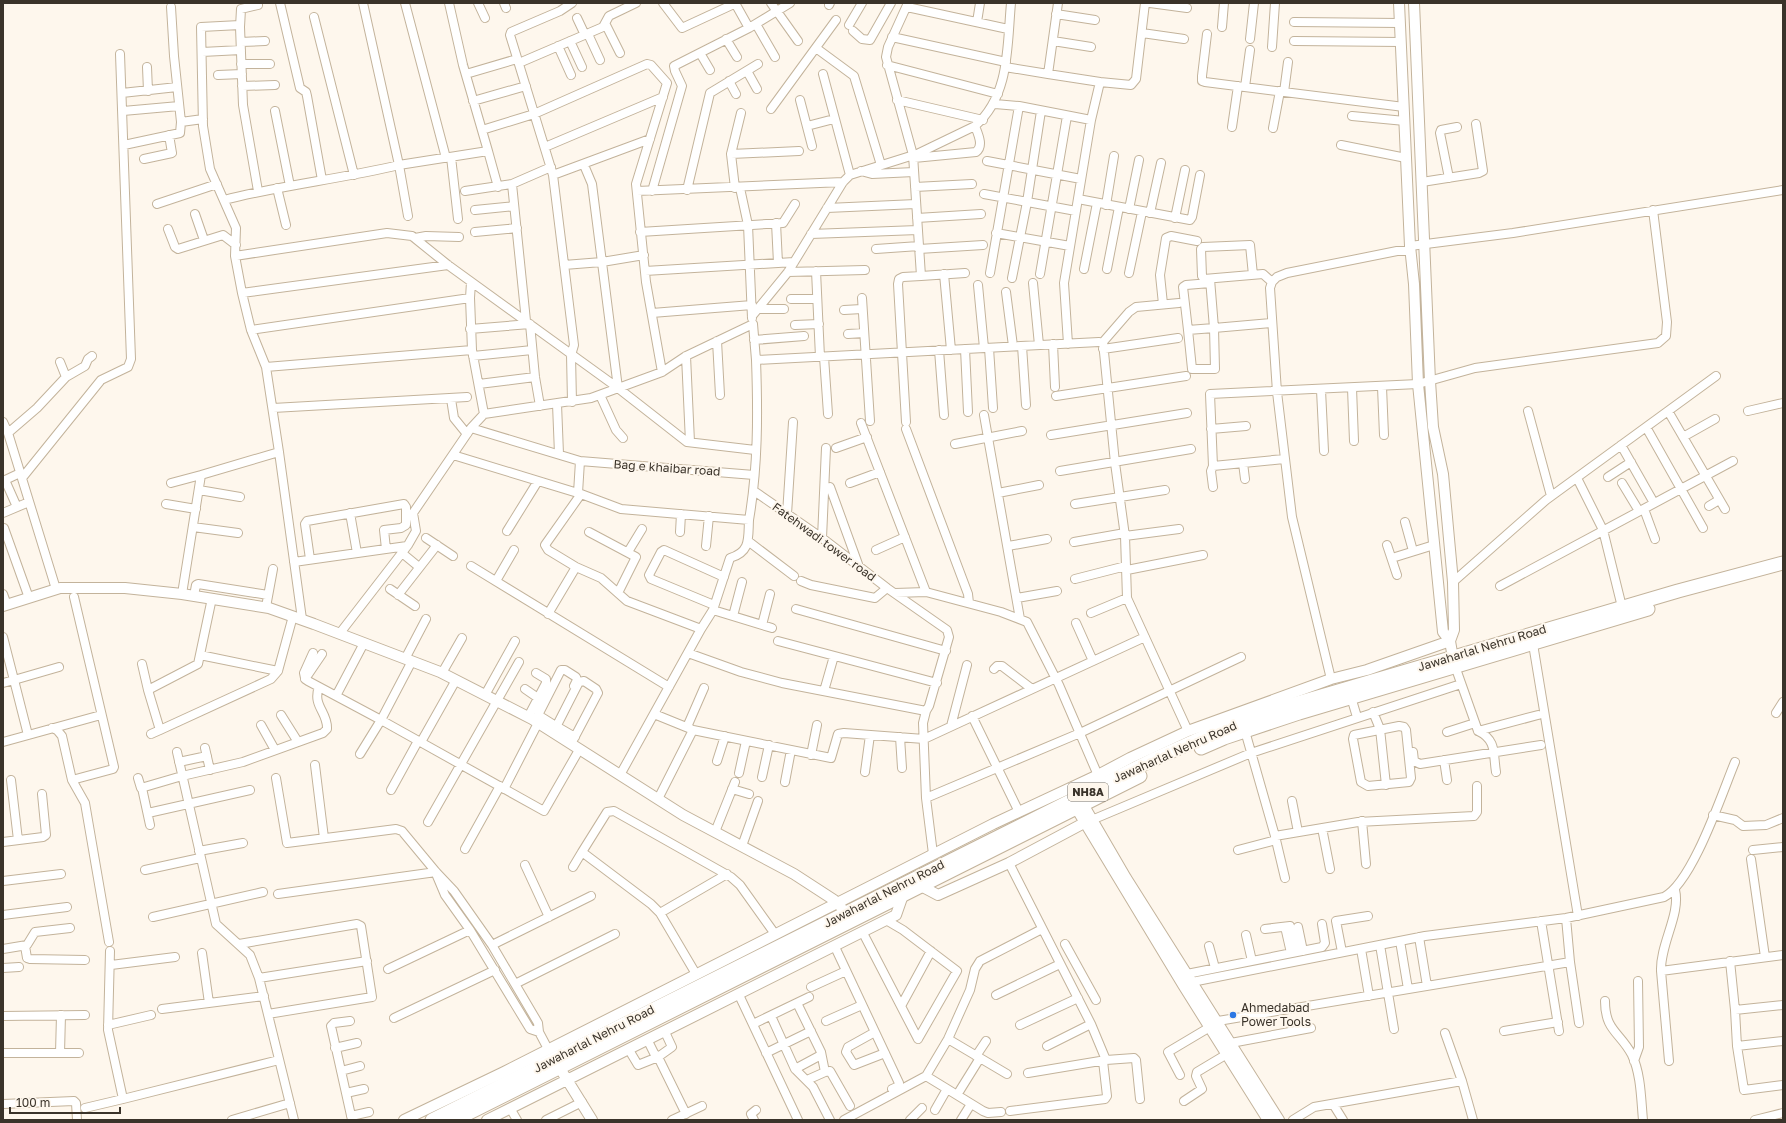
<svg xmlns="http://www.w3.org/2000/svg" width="1786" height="1123" viewBox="0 0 1786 1123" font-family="'Golos Text',sans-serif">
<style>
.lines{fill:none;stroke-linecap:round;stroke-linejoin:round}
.minor-casing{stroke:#c3b39b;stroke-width:10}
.tertiary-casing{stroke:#c3b39b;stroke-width:12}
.primary-casing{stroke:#c3b39b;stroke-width:15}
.minor{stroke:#fff;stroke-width:8}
.tertiary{stroke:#fff;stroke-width:10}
.primary{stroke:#fff;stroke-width:13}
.poi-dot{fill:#2d78e4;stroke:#fef7ed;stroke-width:1.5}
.labels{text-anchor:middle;stroke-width:4;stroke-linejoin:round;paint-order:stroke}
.shield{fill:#fef7ed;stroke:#756e64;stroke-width:1}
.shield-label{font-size:11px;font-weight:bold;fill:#3a332a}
.street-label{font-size:12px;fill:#3a332a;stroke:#fef7ed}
.poi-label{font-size:12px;fill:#3a332a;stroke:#fef7ed;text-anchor:start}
</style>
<rect width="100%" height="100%" fill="#fef7ed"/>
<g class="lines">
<!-- minor casing -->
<g class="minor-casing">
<path id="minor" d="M280 3 300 88 306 92 307 96 322 180
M405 3 446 158
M478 3 485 18
M504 3 506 8
M663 3 682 28 736 3
M735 3 749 28
M771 3 798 41
M1058 3 1048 74 1100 82
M1150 3 1187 8
M258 5 241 9 240 27 243 105 258 191
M829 5 830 3
M171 7 174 56 181 122
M907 7 1008 29
M1056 14 1095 20
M314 17 354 175
M577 18 585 35
M977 22 980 3
M1294 22 1400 23
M756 24 775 57
M240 25 201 27 203 126 210 169 236 228 235 256 242 293 251 330 266 367 279 452 302 619
M606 25 620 53
M849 25 862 3
M1222 27 1224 3
M853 31 862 39 870 40 891 3
M1142 33 1184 39
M588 34 600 60
M1207 34 1202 76V81L1205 82 1404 107
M892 37 1006 62
M726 39 737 57
M1250 39 1254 3
M570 41 582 67
M1053 41 1091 47
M1294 41 1401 42
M241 42 265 41
M558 46 571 75
M1272 47 1275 3
M816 48 854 76 881 165
M202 52 241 50
M700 53 710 70
M519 63 603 27 609 16 636 3
M241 64H270
M887 65 998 94
M147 67 148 91
M1005 67 1048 74
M747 71 757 89
M466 74 517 59
M218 75 242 74
M729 81 736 94
M242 86 275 85
M1245 87 1250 50
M1284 92 1288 62
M122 93 177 87
M800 100 812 146
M897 100 983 120
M473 101 526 86
M995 104 1019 106 1091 120
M771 109 836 20
M123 111 179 106
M275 111 290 186
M741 113 731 154 799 151
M1352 116 1405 121
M807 126 834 119
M1232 127 1238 86
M1273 128 1280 91
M482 130 534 114 647 64 651 65 667 83 636 184 646 282 662 372
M124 145 180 133 181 122 203 119
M1341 145 1406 158
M545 147 663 97
M488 151 498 187
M731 154 735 188
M451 157 458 219
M914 158 976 152C984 146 978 134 975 126
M144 159 172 153 169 135
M987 161 1081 179
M584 165 592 184 618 388 687 442 755 450
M861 171 872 174 914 172
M553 175 650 139
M850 175 917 154 975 126C1010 96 1007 46 1011 3
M1449 178 1440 133 1441 130 1457 127
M1422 182 1479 173 1483 171 1476 124
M512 184 526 321
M915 187 972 184
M277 188 286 225
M740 188 748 225 752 318
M687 190 710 93 758 64
M465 191 512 184 551 167
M637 191 843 182
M652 191 682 86 675 71 674 66 749 28 790 3
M984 194 1076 211
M1078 199 1190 220 1192 217 1200 175
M224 200C282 185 341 179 399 165L363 3
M157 204 217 184
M1106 205 1114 156
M827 208 916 204
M1129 209 1139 160
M475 210 514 206
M1150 213 1161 163
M195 214 204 240
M408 216 399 165 488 151 463 65 449 3
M917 218 981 214
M1175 218 1185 170
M776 223 778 263
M168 229 175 247 178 249 223 235 236 245
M475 232 517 228
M640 232 783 223 795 204
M996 233 1070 246
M811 234 918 230
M415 238 426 236 459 237
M1410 246 1513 233 1783 190
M876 249 919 246
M919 249 983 245
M235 256 387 233 412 236 448 265 618 388
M564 265 602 262 644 255
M1084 269 1097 203
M1107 269 1119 207
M645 271 794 262
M816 271 820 357
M788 272 865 270
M990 273 1019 106
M1129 273 1142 212
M944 274 951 350
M1040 274 1067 116
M1253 275 1250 245 1203 247 1201 249 1202 276 1204 279 1263 274 1272 282 1270 288 1277 392 1292 517 1331 679
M921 276 965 273
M1012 278 1027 202 1041 111
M1210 279 1214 328 1271 323
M1272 282 1277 277 1287 273 1397 251H1411
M1033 283 1039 345
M978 285 984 348
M1006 292 1013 346
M242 293 448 265
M470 298 471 282
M862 298 870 421
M791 299H817
M1179 303 1136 307 1129 312 1103 342 1115 463 1125 536 1127 598 1188 731
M1163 304 1160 275 1166 238 1171 236 1197 241
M758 309H784
M844 310 862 309
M652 313 752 305
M752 316 788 272 843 182 850 175 823 74
M795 325 819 324
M470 329 530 324 535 377 540 406
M251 330 470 298 472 350 484 414 591 398 662 372 686 356 753 324 756 360 1099 342
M1188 330 1192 369H1215L1214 328 1188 330 1183 287 1186 285 1210 283
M848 334 864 333
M754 340 804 336
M717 341 720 395
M1053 344 1055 387
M1068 344 1064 283 1091 120 1100 82 1131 85 1136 79 1145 3
M1022 346 1026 405
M989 348 993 408
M965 349 968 412
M1103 349 1178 338
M939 350 944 415
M473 356 532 350
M686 356 690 442
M824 357 828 414
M60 362 66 377
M266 367 472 350
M479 384 535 377
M1382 387 1384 435
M1352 388 1354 441
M1321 390 1324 451
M600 395 616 430 623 438
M1056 396 1186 376
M451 399 454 418 467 434
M572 402 571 355 574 345 553 175 510 35 511 32 560 11 572 3
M557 404 559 454
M273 408 467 397
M1528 411 1551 496
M1668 411 1725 509
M1748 411 1783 403
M984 415 1020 619
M3 422 8 433 56 589
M906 422 898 284 899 279 903 277 921 276 913 155 886 57 888 47 908 3
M861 423 926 592
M1646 427 1703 528
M471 428 580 461 754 475
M906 429 968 594 969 603
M1211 429 1246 426
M8 433 37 408 66 377 85 366 88 359 92 356
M1051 435 1187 413
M1683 437 1715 419
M955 444 1022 431
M1621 445 1654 503
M836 448 867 437
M453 455 581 494
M1284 459 1213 466 1210 394 1418 384 1475 368 1658 343 1666 336 1667 322 1653 210
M1243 463 1245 479
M1060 471 1191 449
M1608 477 1631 462
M22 478 101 380 128 367 131 359 120 54
M1577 478 1603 530 1622 607
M5 480 17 507
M3 481 20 473
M171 483 201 475
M850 483 880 472
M1622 483 1639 511
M830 487 858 564
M1213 487 1211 471 1213 466
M199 490 240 497
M578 493 580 461
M998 493 1039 485
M166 504 196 509
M1075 504 1165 490
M1709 506 1719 500
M1644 509 1655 539
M3 513 29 502
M350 513 357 553
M787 514 793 422
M1405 522 1413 551
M193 527 238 533
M4 528 29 598
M507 531 538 481
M589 532 636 557 618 593
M680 532 681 514
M1125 536 1179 529
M426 538 453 556
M822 538 826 448
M748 541 794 576
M1074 542 1125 533
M1387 545 1397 575
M706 546 709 516
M1008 546 1047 539
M876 550 905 537
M628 552 642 529
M402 553 419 567
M1392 558 1434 545
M310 559 305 524 307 521 404 504 406 507V525L401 528 384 530 386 549
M294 562 407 546
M471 566 669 687
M1127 570 1203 555
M1075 579 1126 566
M496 581 514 550
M801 581 811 585 875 598 887 588
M1453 582 1546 500 1716 376
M1500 586 1733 461
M390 589 415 606
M895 593 926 592 1001 612 1027 622 1059 685 1100 780
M3 594 7 605
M182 594 201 475 279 452
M398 595 437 545
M194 596 196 585 198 584 268 595
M212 598 198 664 148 690 160 730 271 679 278 671
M1017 598 1057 591
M714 605 651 579 649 575 661 552 664 550 724 577
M266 607 273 569
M796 609 946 651
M713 610 730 558C751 552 748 538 749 520
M1091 613 1127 598
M548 614 576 567
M733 616 742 582
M1076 623 1093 661
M762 625 770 594
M701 629 713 610 772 628
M340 633 408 545 416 531 413 513 471 428 484 414
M3 637 14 680 3 683
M778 641 937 683
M1533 644 1578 916
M688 653 741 672 782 683 926 711 929 706 949 637 947 630 887 588 822 538 754 491
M322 654 305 679 308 681 381 720 412 661
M200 655 278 671 293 616
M405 659 426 619
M142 664 148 690
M1455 666 1478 731 1538 715
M994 669 997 666H1002L1032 689
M442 673 462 638
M305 678 304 673 313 653
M525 689 538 698
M824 691 834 656
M485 695 515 641
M336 696 364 643
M1351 697 1357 717
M1373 712 1380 729 1386 785
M1776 713 1783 702
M654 714 691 729
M281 715 298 742
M538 715 554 725
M972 716 1019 812
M528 717 546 683V679L536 673
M535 721 561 670H565L576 677 577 680 574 686
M261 725 275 750
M556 726 575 737
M951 726 967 665
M1399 726 1404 727 1406 730 1411 778 1409 782 1368 786 1361 782 1353 739 1354 735Z
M687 727 704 688
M52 728 57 730 62 736 72 780 85 803 109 942
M1245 731 1275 836 1358 822 1474 816 1477 812V786
M1478 731C1497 740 1493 754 1496 772
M1447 732 1475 723
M553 733 579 682 584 681 596 689 598 693 571 744
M151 734 160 730
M28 735 14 680 59 667
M900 737 902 768
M3 742 101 715
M421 742 456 680
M205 748 210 770
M177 752 216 924 250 955 259 978 294 1120
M1413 752 1414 761 1420 764 1541 745
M360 754 381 720 544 811 579 750
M811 755 817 725
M1444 760 1447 780
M717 761 725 736
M179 762 207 756
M315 765 324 838
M865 772 870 735
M739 773 746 741
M620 775 701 629 627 601 601 578 576 567 548 550 545 545 581 494 621 509 749 520C758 467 758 414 756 360
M762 777 769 745
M138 778 141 788 182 776 243 762 323 733 327 729C328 712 312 706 319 687
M276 778 287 843 396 829 402 831 436 872 454 891 492 945 538 1023 539 1032 548 1049
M11 780 18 840
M72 780 113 769 114 767 74 597
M785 782 791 750
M142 788 150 825
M504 789 538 723
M732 789 749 794
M391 790 418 741
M926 798 923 723 926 711
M658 799 693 730 831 758 838 734 844 733 924 739 1145 637
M1292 801 1298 832
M148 813 250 790
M1713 815 1735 820 1743 826 1766 825 1783 818
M1362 821 1366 864
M428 822 519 662
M1087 822 1251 753 1461 684
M1322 828 1330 869
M715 832 735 782
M1275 836 1285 878
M3 842 43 837 46 835 42 794
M742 846 758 801
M465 849 500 786
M1238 850 1276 840
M1753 850 1783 847
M199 851 243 843
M582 852 607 812 614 811 731 877 740 885 775 934
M933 854 926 798 1080 733 1241 657
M1751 859 1765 957
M1009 863 1091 1024 1106 1060
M525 865 549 917
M573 867 582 852 651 904 660 913 727 874
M145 870 200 858
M437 876 445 895 470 930 530 1029 539 1032
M3 881 61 874
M1675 890C1681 914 1660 944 1661 971L1783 955
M278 894 436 872
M660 913 696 974
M3 915 67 907
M153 917 263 892
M1566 918 1570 962 1579 1023
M886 920 903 930 957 971 918 1039
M1541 921 1559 1031
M1298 927 1303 951
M1265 929 1290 926 1296 952
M1286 931 1291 953
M863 933 918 1039
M1246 935 1252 961
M1419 937 1427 986
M1400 941 1408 989
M239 944 357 924 361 926 372 997 268 1014
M1065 944 1096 1000
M492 945 591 896
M1380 945 1394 1029
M25 946 27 958 30 959 85 960
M1209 946 1215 968
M835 947 899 1083V1086L892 1089
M3 949 27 945 35 932 70 928
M1361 949 1369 996
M110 951 108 1030 123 1099 279 1060
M1342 952 1336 921 1368 916
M202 953 209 1003
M1730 961 1735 1010
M111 965 175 957
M3 968 19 967
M388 969 470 930
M1661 971 1669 1061
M1187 974 1322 947 1325 943 1322 924
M259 978 367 961
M1192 982 1425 936 1566 918 1664 897C1693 882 1722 793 1735 762
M515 984 615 934
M811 987 846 971
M739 995 798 1120
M996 995 1060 964
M1605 1001C1605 1031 1620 1032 1632 1055 1641 1074 1641 1099 1643 1120
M797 1003 821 1052 825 1072
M1783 1005 1735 1010 1737 1046 1783 1041
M901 1006 931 951
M162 1009 264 996
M3 1016 85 1015
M771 1016 795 1069 813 1087 830 1120
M394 1018 495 970
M350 1021 334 1023 331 1026 352 1120
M826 1021 862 1005
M1218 1021 1570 962
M753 1024 809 997
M108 1025 151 1015
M1020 1025 1078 998
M1504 1031 1558 1022
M875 1032 848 1047 846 1052 854 1065 885 1053
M1445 1033 1462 1081
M948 1039 1007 1074
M648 1041 654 1053 658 1057 686 1114
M1231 1043 1311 1028
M1047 1046 1091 1024
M1737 1046 1744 1090 1783 1085
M335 1048 357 1043
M629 1050 638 1065 658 1057 672 1047 665 1032
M3 1053H79
M60 1053 61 1015
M766 1053 811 1031
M976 1056 986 1041
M1634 1061 1639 1047 1638 981
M795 1069 821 1055
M341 1071 360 1066
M1028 1073 1106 1060 1134 1058 1136 1060 1140 1099
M1180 1075 1168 1052 1210 1027
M926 1076 983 1111 988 1113 1001 1112
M807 1080 825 1072 830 1071 850 1106
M346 1093 364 1089
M957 1095 980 1058
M1184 1101 1202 1089 1196 1076 1197 1072 1227 1054
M3 1104 74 1101 76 1103 77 1120
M1333 1104 1343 1120
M85 1108 123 1099
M510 1108 517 1120
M935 1110 947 1089
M1010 1111 1105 1099 1107 1096 1103 1061
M351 1116 369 1112
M232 1120 290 1103
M546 1120 582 1102
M672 1120 702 1106
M754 1120 751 1114 756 1110
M844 1120 926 1076 948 1039 970 990 975 969 980 961 1042 929
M910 1120 922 1108
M961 1120 971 1104
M1293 1120 1314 1107 1462 1081 1473 1120
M1755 1120 1783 1113"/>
</g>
<!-- tertiary casing -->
<g class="tertiary-casing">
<path id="tertiary" d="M1399 3 1410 246 1414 284 1418 384 1443 632 1450 641
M1414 3 1430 381 1433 427 1443 474 1453 582 1454 630 1450 641 1454 664
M3 606 60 588H125L182 594 269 608 314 624 440 672 532 719 683 815 794 874 834 900 841 907
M1080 799 1126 878 1279 1120
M1073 803 1183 985 1268 1120
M921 886 938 895 1009 863 1084 823
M556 1062 592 1120
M404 1120 504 1072 993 824 1098 775 1130 758 1188 731 1331 679 1367 670 1450 641
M487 1120 886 920 896 915 903 895"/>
</g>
<!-- primary casing -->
<g class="primary-casing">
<path id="primary" d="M1201 748 1224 738 1299 713 1648 609
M432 1120 1152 760 1217 731 1294 704 1678 591 1783 563
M455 1120 1140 776"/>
</g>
<!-- minor -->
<use href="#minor" class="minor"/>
<!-- tertiary -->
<use href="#tertiary" class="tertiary"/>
<!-- primary -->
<use href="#primary" class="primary"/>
</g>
<!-- markers -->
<circle class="poi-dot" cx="1233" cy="1015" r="4"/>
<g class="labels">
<!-- shield labels -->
<rect class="shield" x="1068" y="783" width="40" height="18" rx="3"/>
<g class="shield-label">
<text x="1088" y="796">NH8A</text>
</g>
<!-- street labels -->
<g class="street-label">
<text transform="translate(667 468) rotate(4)" y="4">Bag e khaibar road</text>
<text transform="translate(824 542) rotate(36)" y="4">Fatehwadi tower road</text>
<text transform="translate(1482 648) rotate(-17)" y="4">Jawaharlal Nehru Road</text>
<text transform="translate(1175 752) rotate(-24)" y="4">Jawaharlal Nehru Road</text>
<text transform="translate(884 894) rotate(-27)" y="4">Jawaharlal Nehru Road</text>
<text transform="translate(594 1039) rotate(-27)" y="4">Jawaharlal Nehru Road</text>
</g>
<!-- poi labels -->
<g class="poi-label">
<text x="1241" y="1012">Ahmedabad<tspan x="1241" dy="14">Power Tools</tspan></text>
</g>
</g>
<!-- border -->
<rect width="1786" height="1123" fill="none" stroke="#3a332a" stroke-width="8"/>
<!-- scale -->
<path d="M10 1107v6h110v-6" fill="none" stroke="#3a332a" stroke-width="2"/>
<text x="16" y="1107" font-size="12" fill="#3a332a" stroke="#fef7ed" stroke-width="3" paint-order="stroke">100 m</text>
</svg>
